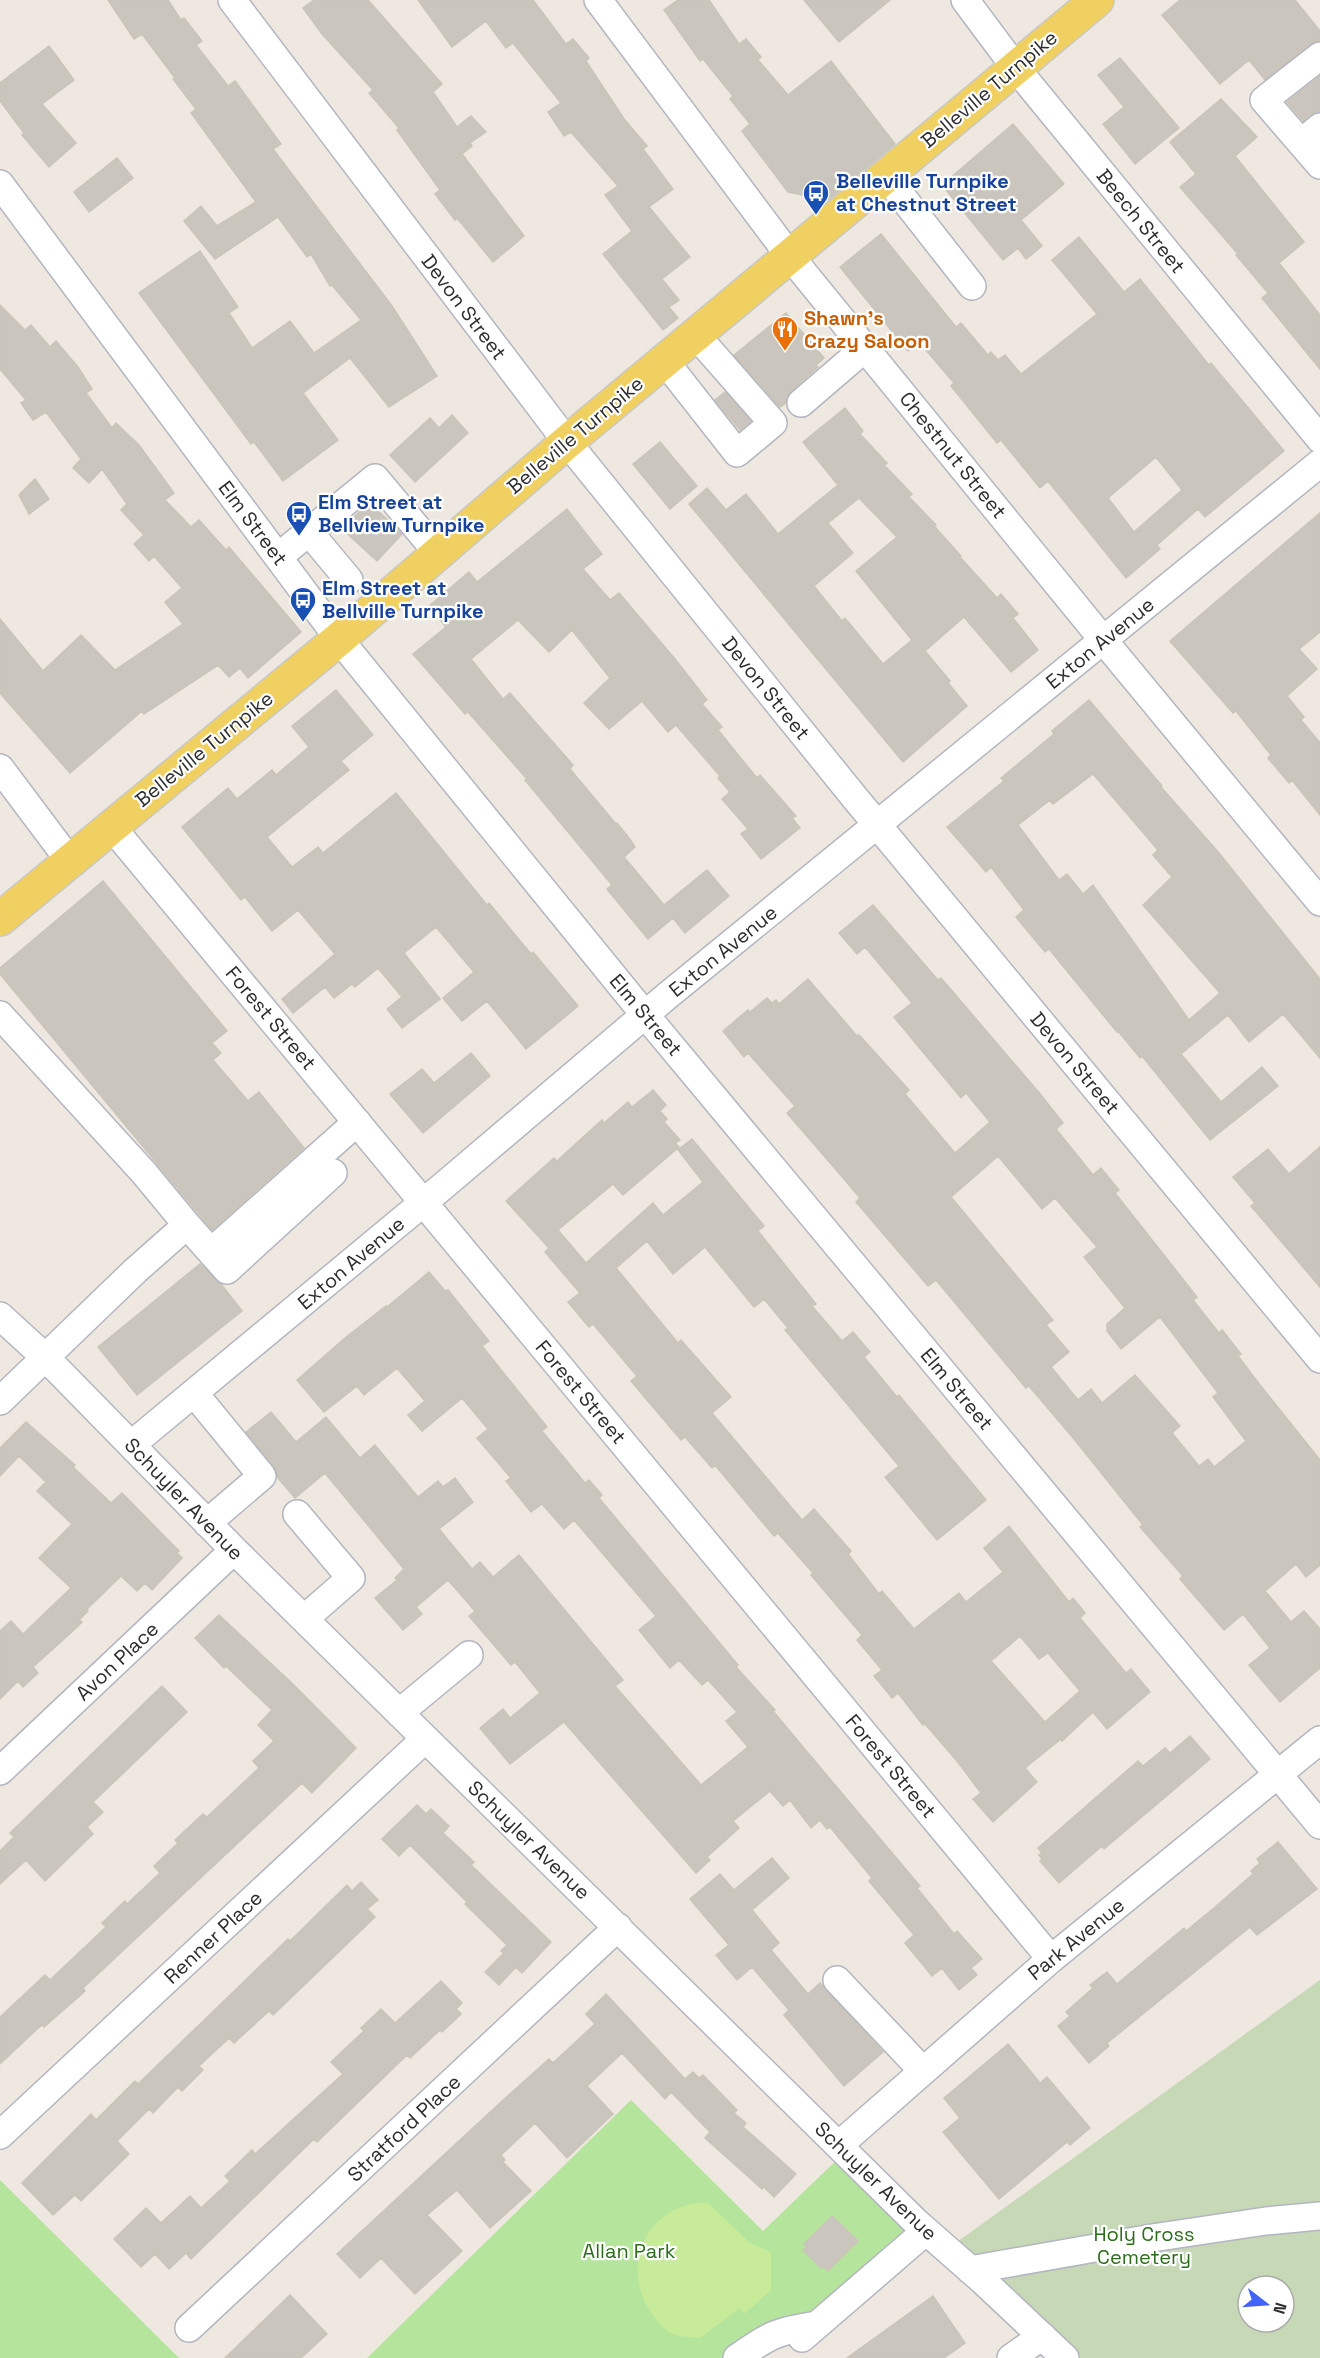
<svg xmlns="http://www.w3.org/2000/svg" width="1320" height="2358" viewBox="0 0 1320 2358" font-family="'Space Grotesk',sans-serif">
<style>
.green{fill:#b5e49d}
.cemetery{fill:#c7d8b7;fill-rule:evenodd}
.pitch{fill:#c8eb99}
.building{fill:#cac6be;stroke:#cac4b9;stroke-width:1.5;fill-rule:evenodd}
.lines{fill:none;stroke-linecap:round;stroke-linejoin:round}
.minor-casing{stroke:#b3b6c0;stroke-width:30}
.major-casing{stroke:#c8c8c8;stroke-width:36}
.minor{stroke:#fff;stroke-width:27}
.major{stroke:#f1d062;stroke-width:33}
.labels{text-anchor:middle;stroke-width:4.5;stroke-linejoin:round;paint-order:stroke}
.street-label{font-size:20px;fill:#2d2d2d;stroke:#fff}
.transit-label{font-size:20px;font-weight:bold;fill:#164399;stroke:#fff;text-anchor:start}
.food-label{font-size:20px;font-weight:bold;fill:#c56008;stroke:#fff;text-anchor:start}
.park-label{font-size:20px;fill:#2c6c1b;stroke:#fff}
</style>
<rect width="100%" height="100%" fill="#eee8e0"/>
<!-- green -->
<path class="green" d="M631 2100 763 2231 845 2152 917 2223 758 2358H367Z
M0 2180 179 2358H0Z"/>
<!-- cemetery -->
<path class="cemetery" d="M1320 1980V2358H1065L946 2250ZM1248 2286H1284V2322H1248Z"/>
<!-- pitch -->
<path class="pitch" d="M707 2202 750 2243 771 2252V2290L744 2314 740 2308 700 2338C692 2337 680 2337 673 2334 663 2330 656 2319 650 2311 628 2278 636 2231 672 2211 683 2205 695 2203 707 2202Z"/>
<!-- building -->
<path class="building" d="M108 0H168L181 20 184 18 202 41 196 45 228 86 235 81 281 144 273 149 392 306 437 376 389 407 350 358 303 393 338 440 283 481 254 442 251 444 139 293 200 251 238 307 229 313 252 348 290 321 314 353 361 320 332 285 330 286 311 254 307 257 278 217 215 259 184 221 201 206 217 226 256 202 191 113 196 109 173 79 175 78 142 34 134 39Z
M314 0H368L442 84 433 92 457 127 471 116 486 132 470 143 472 146 462 154 524 236 493 262 457 218 455 220 435 194 440 190 397 130 399 128 369 93 373 90 322 34 303 8Z
M418 0H533L566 44 573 39 589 58 586 61 624 119 647 146 643 149 673 189 649 207 690 257 662 279 679 300 669 307 678 318 663 330 603 254 632 231 605 195 618 186 571 132 564 136 548 112 561 103 513 43 506 48 486 21 452 47Z
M678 0H709L739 44 746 39 761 57 758 60 788 95 831 61 895 144 828 200 788 192 742 131 750 124 730 99 733 96 703 59 700 61 664 10Z
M804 0H890L839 42Z
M1180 0H1295L1320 31V41L1310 44 1265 80 1249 60 1220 84 1162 15Z
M49 46 74 80 42 104 76 143 49 167 22 135 24 133 0 101V83Z
M1120 58 1179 128 1135 164 1103 124 1124 107 1098 75Z
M1320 76V112L1310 115 1303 121 1287 102Z
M1221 99 1257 137 1235 156 1304 242 1279 263 1320 315V369L1262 298 1268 293 1236 255 1238 254 1180 187 1196 174 1170 142Z
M1013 124 1064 184 1021 220 1042 246 1026 259 1018 248 1003 260 942 185Z
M117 158 133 178 89 212 74 192Z
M881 234 956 327 961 323 988 355 991 352 998 360 1005 355 1021 374 1097 314 1052 260 1079 237 1124 292 1140 279 1209 365 1211 363 1284 451 1205 517 1198 509 1157 545 1160 549 1126 578 1048 481 1040 488 1001 440 997 443 951 386 954 383 919 342 908 351 840 267ZM1156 457 1182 490 1134 532 1108 498Z
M0 305 25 330 31 325 50 347 56 341 78 367 92 389 86 393 112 428 116 423 139 445 174 493 165 500 191 527 199 520 226 550 229 547 301 632 248 678 240 668 229 677 218 665 144 714 142 711 70 773 0 693V619L43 671 81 635 115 670 183 624 165 602 182 588 154 556 149 561 134 544 144 535 121 510 127 504 102 469 89 483 73 468 81 459 46 412 33 420 21 403 26 400 0 369Z
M786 313 824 358 816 365 818 367 791 391 786 403 780 407 734 355Z
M725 392 751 421 740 430 715 400Z
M845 408 863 431 860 434 887 463 884 465 912 494 909 497 936 525 934 526 961 556 960 557 997 598 1001 594 1018 614 1013 618 1038 650 1011 672 964 617 925 651 950 681 948 683 967 706 903 762 689 504 707 488 726 510 746 494 778 534 838 485 803 442ZM859 498 897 537 856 571 912 640 883 664 845 618 842 621 814 586 853 553 828 523Z
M452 415 468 433 415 482 390 455 430 418 439 428Z
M660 442 697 486 670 509 633 464Z
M35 479 49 499 29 514 19 495Z
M370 503 402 534 377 561 341 528Z
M567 509 602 554 583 569 610 600 619 593 675 659 707 700 702 704 722 727 718 730 757 778 760 775 796 816 792 818 800 828 761 859 741 834 748 829 722 799 730 792 718 778 720 776 676 725 668 732 642 701 609 729 584 703 610 678 572 630 549 652 518 620 471 659 503 699 510 693 529 715 573 765 570 769 616 824 617 823 629 838 635 847 624 857 664 905 707 870 729 896 685 933 673 918 648 939 607 889 612 885 525 780 527 779 468 712 465 714 413 654 446 627 429 606 469 572 477 582Z
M1320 513V632L1299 649 1317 669 1287 696 1304 717 1301 720 1320 743V815L1292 780 1289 783 1268 758 1271 755 1236 711 1233 713 1170 641Z
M336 690 373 735 341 761 349 770 267 837 292 867 318 847 323 853 396 793 487 905 489 903 531 954 533 952 578 1006 526 1049 487 1001 462 1021 443 998 474 972 436 927 404 953 440 999 402 1028 387 1009 402 997 378 968 355 987 352 984 334 998 325 987 293 1013 282 999 335 954 298 910 272 931 245 897 241 900 182 827 228 788 237 799 272 770 276 775 309 747 292 726Z
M1089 700 1162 786 1161 787 1219 853 1320 979V1058L1283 1014 1249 1042 1228 1015 1181 1054 1221 1102 1262 1067 1278 1086 1210 1140 1142 1056 1140 1058 1118 1031 1117 1032 1049 949 1045 952 1016 917 1024 910 991 867 986 872 947 827 1004 781 1001 778 1054 734 1052 731ZM1093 774 1158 850 1153 855 1172 877 1143 905 1220 993 1189 1020 1093 885 1083 894 1067 874 1059 880 1018 825 1050 800 1053 804Z
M103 881 227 1031 212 1043 221 1053 213 1060 248 1101 259 1092 304 1148 212 1230 0 974V968Z
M873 905 938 980 941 978 1041 1095 1063 1123 1056 1129 1093 1175 1101 1168 1119 1190 1115 1193 1197 1297 1193 1300 1219 1333 1222 1330 1241 1354 1238 1356 1260 1385 1320 1460V1565L1306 1577 1296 1564 1265 1591 1291 1622 1304 1611 1320 1629V1668L1280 1702 1249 1665 1270 1648 1243 1614 1224 1630 1180 1579 1183 1576 1140 1527 1143 1525 1074 1439 1029 1386 1026 1388 936 1280 928 1286 856 1202 860 1198 844 1179 787 1113 795 1106 748 1053 744 1057 723 1031 748 1010 750 1012 767 998 772 1003 776 1000 779 1004 808 979 857 1036 859 1035 909 1090 905 1094 955 1153 990 1122 966 1093 961 1098 894 1017 912 1003 865 947 857 954 839 933ZM998 1156 1042 1209 1055 1198 1097 1247 1084 1257 1125 1308 1107 1324V1331L1121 1349 1160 1317 1218 1393 1213 1397 1246 1441 1214 1467 1208 1459 1199 1466 1172 1433 1180 1426 1135 1375 1102 1403 1091 1389 1078 1400 1051 1367 1069 1352 1046 1325 1053 1320 951 1197Z
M471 1053 490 1076 423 1133 390 1094 422 1069 434 1083Z
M653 1090 666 1105 660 1111 667 1119 664 1122 680 1140 675 1143 679 1147 623 1195 613 1184 558 1230 586 1263 653 1203 663 1215 703 1182 678 1150 692 1139 764 1226 758 1231 816 1304 812 1306 842 1341 853 1332 870 1352 864 1357 897 1397 899 1395 986 1500 937 1540 885 1477 899 1466 785 1330 788 1328 764 1299 754 1307 705 1247 673 1274 647 1241 616 1268 678 1343 681 1340 731 1397 712 1413 802 1520 814 1509 851 1551 848 1554 879 1594 882 1591 914 1629 959 1593 966 1602 1003 1572 984 1548 1009 1526 1069 1602 1073 1598 1085 1613 1080 1618 1126 1673 1131 1669 1150 1692 1107 1729 1093 1712 1062 1741 1061 1739 1025 1768 1037 1782 993 1822 973 1799 981 1793 957 1761 925 1724 923 1725 898 1693 892 1698 874 1676 882 1670 857 1640 862 1635 811 1575 813 1573 778 1533 774 1536 715 1465 712 1468 685 1437 681 1440 631 1381 637 1376 593 1324 589 1327 568 1302 580 1293 545 1252 549 1248 506 1201 554 1158 557 1161 602 1120 604 1123 628 1102 632 1107ZM1020 1636 1039 1659 1048 1653 1080 1691 1045 1722 991 1661Z
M1320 1147V1287L1251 1206 1255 1203 1233 1177 1268 1149 1289 1174Z
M200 1264 221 1284 242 1311 137 1395 98 1347Z
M429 1272 445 1291 448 1290 489 1341 482 1346 547 1427 542 1431 585 1483 589 1480 602 1495 599 1498 738 1665 736 1667 775 1710 773 1711 803 1747 920 1886 917 1888 954 1934 957 1931 982 1959 971 1968 977 1975 959 1990 942 1968 932 1976 905 1943 914 1935 869 1881 872 1878 830 1827 827 1829 820 1820 811 1828 790 1800 783 1806 770 1791 733 1821 739 1828 707 1857 710 1860 696 1873 564 1722 510 1764 480 1728 503 1709 510 1718 540 1693 515 1662 511 1665 469 1616 475 1611 448 1580 416 1607 422 1614 403 1630 375 1598 397 1580 395 1578 404 1569 325 1473 295 1498 277 1477 274 1466 246 1432 271 1412 296 1442 326 1417 360 1458 375 1445 418 1497 438 1481 443 1487 455 1478 473 1502 439 1529 472 1569 480 1562 493 1577 519 1555 623 1680 615 1686 701 1785 748 1747 726 1721 737 1712 708 1680 702 1685 679 1660 670 1668 639 1630 656 1616 574 1520 564 1529 542 1504 531 1512 506 1481 511 1478 477 1438 488 1429 462 1398 422 1431 408 1415 425 1401 397 1368 364 1395 357 1386 324 1412 297 1380 345 1338 386 1306 387 1307Z
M26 1422 75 1465 73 1467 111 1503 122 1493 179 1551 177 1553 182 1558 152 1590 145 1583 137 1591 121 1576 86 1610 88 1611 79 1620 82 1622 75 1629 33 1667 38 1673 23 1687 18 1681 0 1699V1631L11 1621 23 1634 71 1588 39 1558 72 1524 37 1491 46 1482 19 1456 0 1476V1448Z
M219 1615 296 1687 356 1748 312 1793 302 1783 83 1988 85 1991 44 2027 42 2025 36 2030 0 2064V2017L45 1975 50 1980 106 1927 102 1923 125 1901 127 1904 160 1873 154 1866 178 1843 175 1840 203 1814 207 1817 259 1768 253 1761 274 1741 258 1725 272 1710 226 1666 224 1668 195 1638Z
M162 1686 187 1712 93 1802 103 1812 87 1827 93 1834 45 1881 26 1860 0 1884V1851L14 1837 10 1833Z
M1190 1736 1210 1759 1104 1849 1102 1846 1059 1883 1040 1861 1042 1859 1039 1855 1042 1853 1038 1848 1138 1761 1143 1766 1165 1748 1170 1753Z
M417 1805 426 1814 431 1809 449 1826 443 1833 474 1862 471 1865 551 1942 522 1973 516 1967 499 1985 485 1972 504 1953 501 1951 507 1945 465 1904 467 1902 410 1845 399 1856 382 1839Z
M1278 1842 1317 1889 1257 1935 1250 1927 1107 2043 1109 2046 1089 2063 1058 2026 1070 2016 1066 2012 1093 1988 1090 1985 1107 1972 1117 1984 1184 1928 1186 1931 1214 1908 1253 1874 1251 1871 1260 1863 1257 1859Z
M772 1858 789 1878 752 1910 779 1943 771 1950 808 1994 820 1983 883 2052 844 2086 784 2015 789 2010 752 1967 737 1980 716 1955 729 1945 690 1899 720 1874 734 1890Z
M361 1882 378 1900 367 1909 375 1917 273 2015 269 2011 234 2043 229 2038 199 2066 203 2070 182 2091 178 2087 153 2113 149 2109 117 2141 129 2154 81 2201 75 2195 53 2215 22 2183 91 2114 96 2120 135 2081 138 2084 288 1939 290 1941 347 1885 352 1891Z
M441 1981 462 2003 456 2009 461 2014 442 2032 440 2030 410 2058 407 2055 317 2142 314 2139 282 2170 191 2259 186 2253 169 2269 155 2254 141 2267 114 2239 146 2208 161 2223 190 2196 201 2208 230 2181 225 2176 252 2150 255 2154 343 2074 331 2062 364 2031 361 2028 381 2009 395 2023Z
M606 1994 685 2079 693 2072 699 2078 703 2075 737 2110 734 2113 746 2123 743 2127 796 2174 774 2197 764 2187 762 2189 705 2138 710 2132 671 2092 665 2099 622 2053 587 2086 613 2114 567 2158 535 2123 501 2155 505 2160 503 2162 531 2191 490 2228 457 2190 427 2215 462 2251 415 2294 381 2258 360 2278 337 2254 501 2102 549 2059 553 2063 595 2024 586 2014Z
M1008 2044 1040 2083 1047 2077 1090 2128 1070 2145 1067 2142 999 2199 943 2132 960 2118 944 2098Z
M832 2216 858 2241 828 2271 823 2266 821 2268 803 2250 807 2247 804 2244Z
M290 2295 327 2334 301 2358H225Z
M933 2296 965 2343 944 2358H847Z"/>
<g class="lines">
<!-- minor casing -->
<g class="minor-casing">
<path id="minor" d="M232 0 567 442 855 798 1320 1359
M598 0 789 255 1104 641 1320 902
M965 0 1015 67 1320 439
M1320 56 1264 100 1320 165
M1301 143 1320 127
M885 175 972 286
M0 184 339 639 632 999 1320 1825
M664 360 737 453 773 423 695 334
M801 403 865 348
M309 532 349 580
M278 557 375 478 438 553
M0 768 69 860
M111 826 1051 1959
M0 1015 145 1174 187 1225
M211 1252 357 1122
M0 1316 46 1358 234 1550 917 2223 982 2280 1065 2358
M194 1393 262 1476 207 1523
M0 1401 136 1270 187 1225 227 1270 333 1173
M131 1445 442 1187 667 996 1320 463
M297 1514 351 1578 304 1619
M399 1713 469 1655
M0 1771 234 1550
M837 1980 923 2071
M0 2135 425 1739
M839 2145 1051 1959 1320 1740
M970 2270 1152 2238 1266 2221 1320 2216
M189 2328 618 1927
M802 2338 926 2231
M737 2358C769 2335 777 2331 817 2325
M1011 2358 1042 2336"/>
</g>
<!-- major casing -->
<g class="major-casing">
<path id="major" d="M0 919 339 639 567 442 1097 0"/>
</g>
<!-- minor -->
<use href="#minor" class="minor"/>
<!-- major -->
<use href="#major" class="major"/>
</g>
<!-- icons -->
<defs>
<g id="bus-pin" transform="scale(1.35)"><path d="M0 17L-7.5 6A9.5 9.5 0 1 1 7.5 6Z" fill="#1a4fb4" stroke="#fff"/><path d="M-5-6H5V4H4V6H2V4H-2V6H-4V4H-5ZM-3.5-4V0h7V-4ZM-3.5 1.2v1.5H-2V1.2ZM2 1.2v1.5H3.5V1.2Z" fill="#fff"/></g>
<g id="restaurant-pin" transform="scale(1.35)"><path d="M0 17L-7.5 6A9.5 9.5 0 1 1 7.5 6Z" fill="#e8710a" stroke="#fff"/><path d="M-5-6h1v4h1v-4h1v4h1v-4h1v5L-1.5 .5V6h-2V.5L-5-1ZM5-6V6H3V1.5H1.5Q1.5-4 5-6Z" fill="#fff"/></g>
</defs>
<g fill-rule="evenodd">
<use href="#bus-pin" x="816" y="193"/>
<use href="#restaurant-pin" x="785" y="329"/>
<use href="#bus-pin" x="299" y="514"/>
<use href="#bus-pin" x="303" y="600"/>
</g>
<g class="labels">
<!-- street labels -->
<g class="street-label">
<text transform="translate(989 89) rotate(-40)" y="7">Belleville Turnpike</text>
<text transform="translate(1141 221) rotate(51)" y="7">Beech Street</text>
<text transform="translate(464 307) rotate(53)" y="7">Devon Street</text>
<text transform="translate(575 435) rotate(-40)" y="7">Belleville Turnpike</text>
<text transform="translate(953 455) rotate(51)" y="7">Chestnut Street</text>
<text transform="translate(253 523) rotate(53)" y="7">Elm Street</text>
<text transform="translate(1100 643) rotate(-39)" y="7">Exton Avenue</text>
<text transform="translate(766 688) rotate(51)" y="7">Devon Street</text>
<text transform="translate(204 749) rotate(-39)" y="7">Belleville Turnpike</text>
<text transform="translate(723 951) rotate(-39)" y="7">Exton Avenue</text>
<text transform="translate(646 1015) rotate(50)" y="7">Elm Street</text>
<text transform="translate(271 1018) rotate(50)" y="7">Forest Street</text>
<text transform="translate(1075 1063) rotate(50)" y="7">Devon Street</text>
<text transform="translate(351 1263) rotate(-40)" y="7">Exton Avenue</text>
<text transform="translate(957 1389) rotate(50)" y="7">Elm Street</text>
<text transform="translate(581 1392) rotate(50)" y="7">Forest Street</text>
<text transform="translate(184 1499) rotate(46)" y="7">Schuyler Avenue</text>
<text transform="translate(117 1661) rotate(-43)" y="7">Avon Place</text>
<text transform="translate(891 1766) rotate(50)" y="7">Forest Street</text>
<text transform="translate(529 1840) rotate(44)" y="7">Schuyler Avenue</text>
<text transform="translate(213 1937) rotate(-43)" y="7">Renner Place</text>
<text transform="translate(1076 1939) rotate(-39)" y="7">Park Avenue</text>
<text transform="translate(404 2128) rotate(-43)" y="7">Stratford Place</text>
<text transform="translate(876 2181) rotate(44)" y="7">Schuyler Avenue</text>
</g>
<!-- transit labels -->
<g class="transit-label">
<text x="836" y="188">Belleville Turnpike<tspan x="836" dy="23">at Chestnut Street</tspan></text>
<text x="318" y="509">Elm Street at<tspan x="318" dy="23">Bellview Turnpike</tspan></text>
<text x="322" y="595">Elm Street at<tspan x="322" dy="23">Bellville Turnpike</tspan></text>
</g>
<!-- food labels -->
<g class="food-label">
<text x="804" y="325">Shawn's<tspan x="804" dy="23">Crazy Saloon</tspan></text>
</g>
<!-- park labels -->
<g class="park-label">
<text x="1144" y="2241">Holy Cross<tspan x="1144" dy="23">Cemetery</tspan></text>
<text x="629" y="2258">Allan Park</text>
</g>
</g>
<!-- north arrow -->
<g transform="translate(1266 2304) rotate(107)"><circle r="28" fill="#ffffff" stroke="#ababab" stroke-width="1.5"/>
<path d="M0-4.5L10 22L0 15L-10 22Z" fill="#4163fa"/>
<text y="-9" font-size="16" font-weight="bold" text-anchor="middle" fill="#2d2d2d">N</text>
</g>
</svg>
